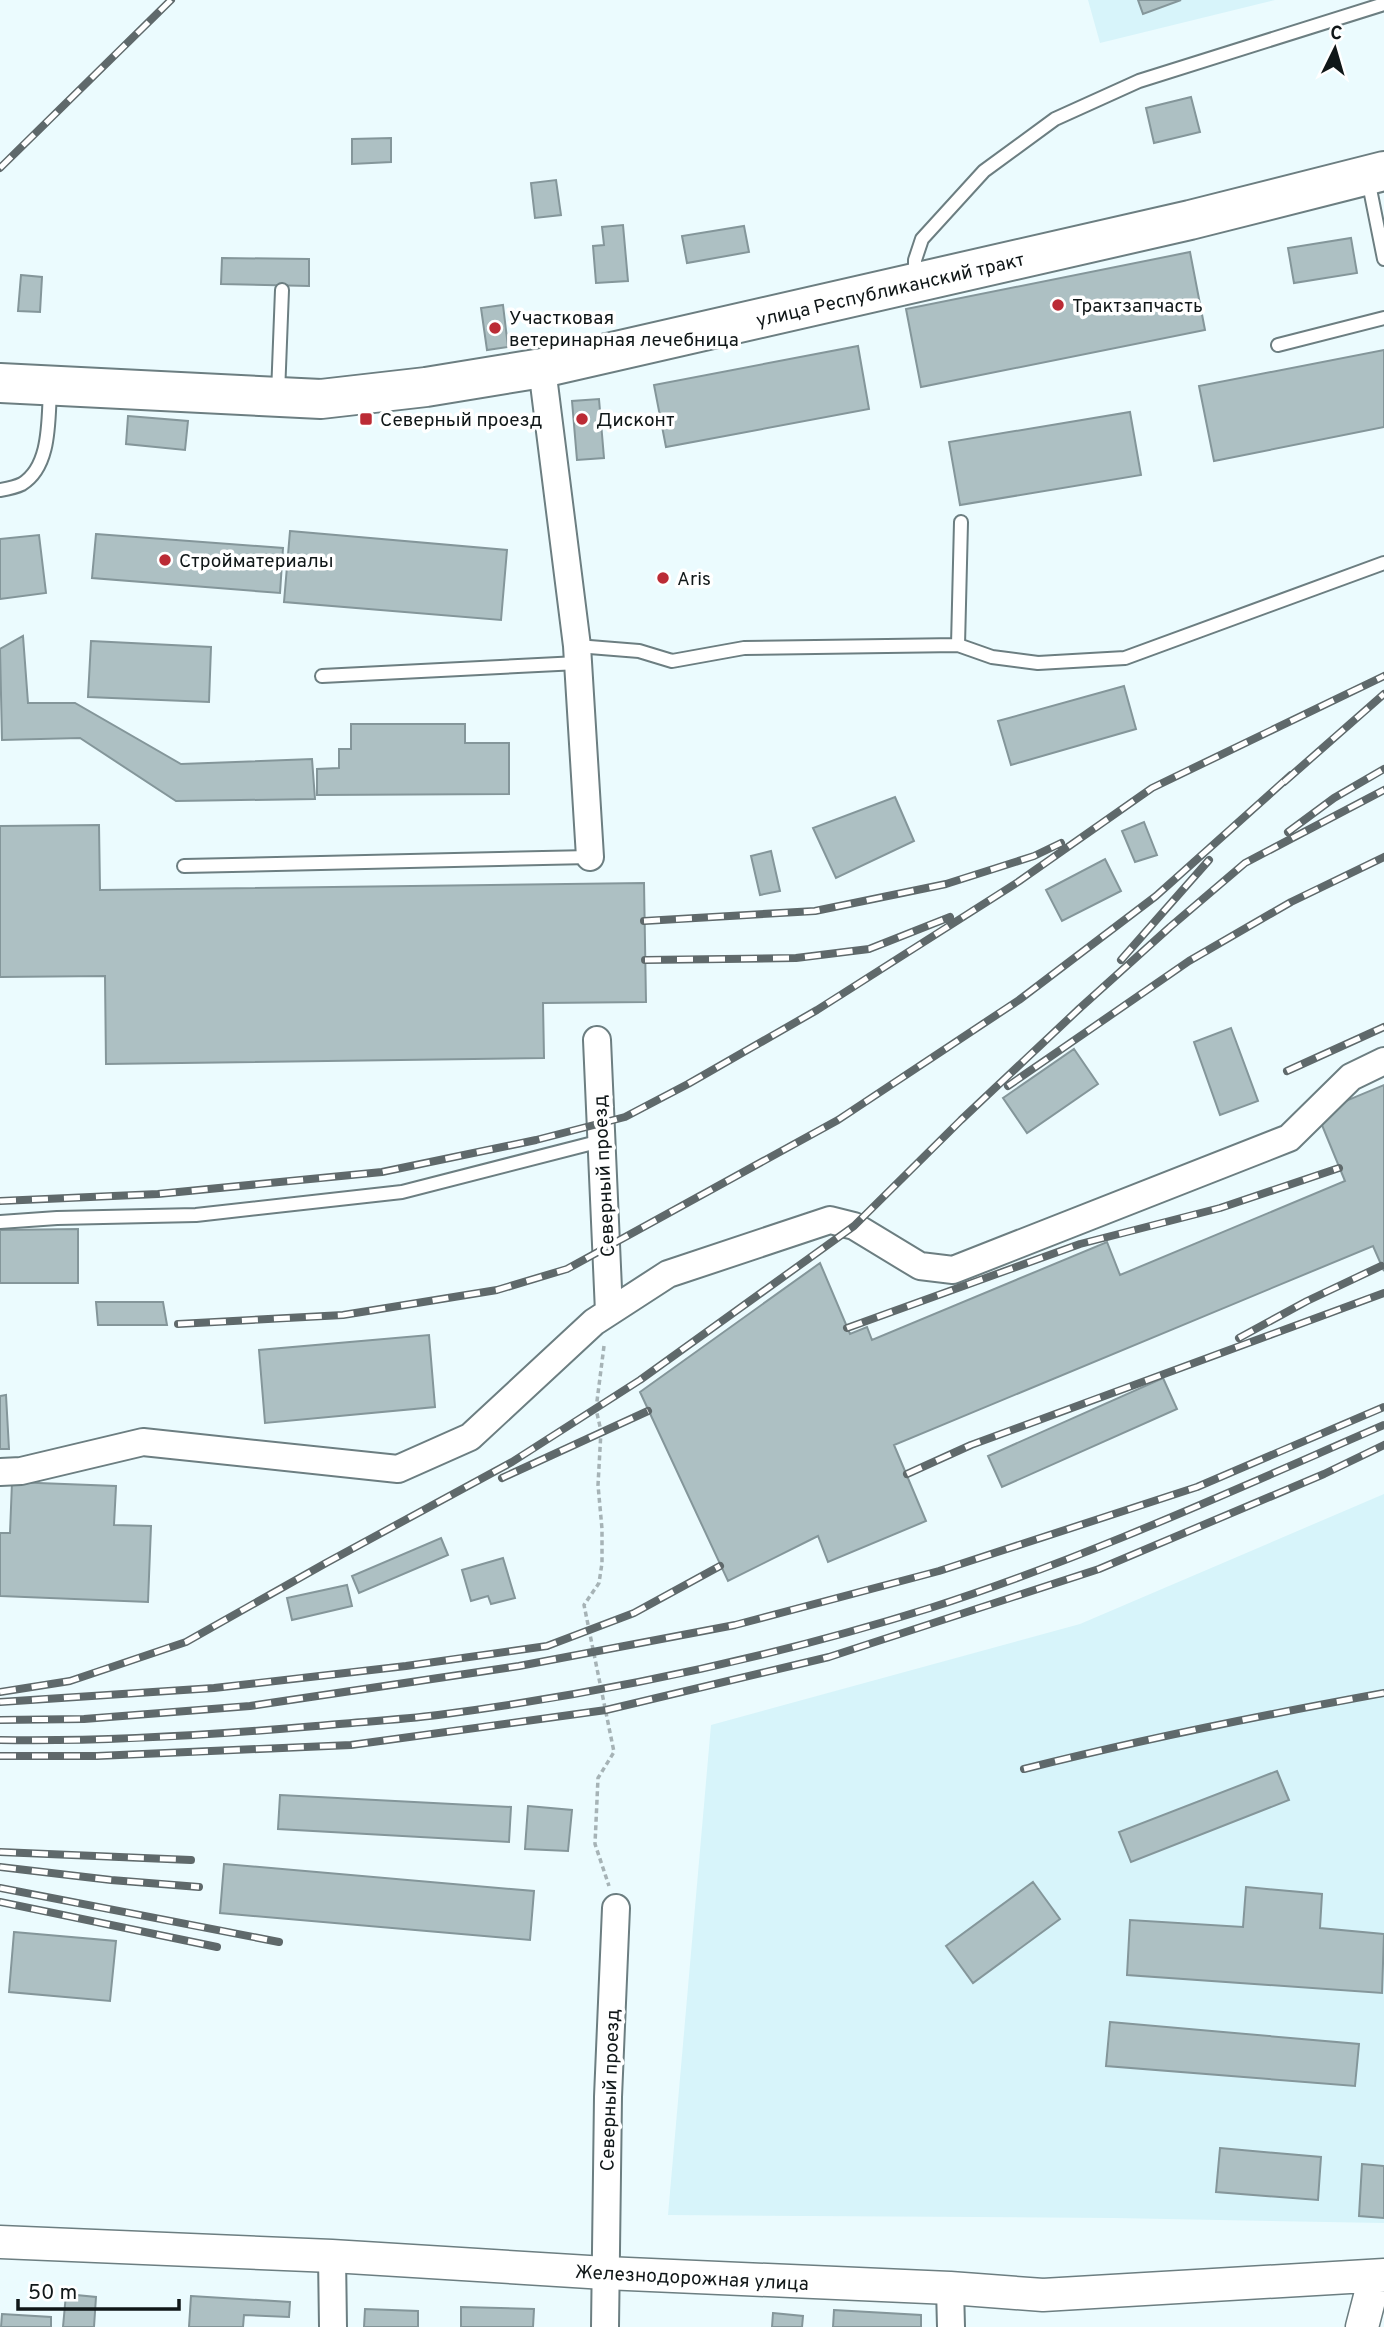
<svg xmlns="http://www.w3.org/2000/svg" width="1384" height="2327" viewBox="0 0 1384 2327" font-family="Overpass,sans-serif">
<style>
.built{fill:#d7f4fa}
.building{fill:#adc0c3;stroke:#84969a;stroke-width:2}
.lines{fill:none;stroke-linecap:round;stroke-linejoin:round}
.service-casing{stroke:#6c7e81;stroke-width:16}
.minor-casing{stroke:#6c7e81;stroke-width:30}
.tertiary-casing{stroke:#6c7e81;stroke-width:35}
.primary-casing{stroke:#6c7e81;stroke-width:42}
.path{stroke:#a6b3b6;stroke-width:3.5;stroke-dasharray:5 3.5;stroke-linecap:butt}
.service{stroke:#fff;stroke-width:12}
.minor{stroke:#fff;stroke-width:26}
.tertiary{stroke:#fff;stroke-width:32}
.primary{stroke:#fff;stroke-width:38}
.rail-casing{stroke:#5f696b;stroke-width:8}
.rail{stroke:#fff;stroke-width:5;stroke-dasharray:16;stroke-linecap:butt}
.poi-dot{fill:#bb2b35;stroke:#fff;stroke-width:2.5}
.labels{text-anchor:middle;stroke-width:7;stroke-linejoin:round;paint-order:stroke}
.street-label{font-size:19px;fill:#101718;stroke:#fff}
.poi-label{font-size:19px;fill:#101718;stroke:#fff;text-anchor:start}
</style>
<rect width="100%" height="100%" fill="#ebfbfe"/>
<!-- built -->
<path class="built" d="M1088 0H1275L1100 43Z
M1384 1494V2223L1114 2218 668 2215 711 1725 1080 1624Z"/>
<!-- building -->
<path class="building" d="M1138 0H1181L1143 14Z
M1191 97 1200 132 1154 143 1146 108Z
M391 138V162L352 164V139Z
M556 180 561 215 535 218 531 183Z
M623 225 628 281 596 283 593 246 604 245 602 227Z
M744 226 749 252 687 263 682 236Z
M1351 238 1357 273 1294 283 1288 248Z
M1190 252 1205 330 921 387 906 309Z
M222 258 309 259V286L221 284Z
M21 275 42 277 40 312 18 311Z
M503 305 508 347 487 350 481 308Z
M858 346 869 409 666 447 654 385Z
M1384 350V427L1214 461 1199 386Z
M599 399 604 458 577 460 572 401Z
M1130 412 1141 475 960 505 949 442Z
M128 416 188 421 185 450 126 444Z
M290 531 507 550 501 620 284 602Z
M96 534 283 548 280 593 92 578Z
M39 535 46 593 0 599V539Z
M23 636 28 703H75L181 764 312 759 315 799 176 801 80 738 2 740 0 649Z
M91 641 211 647 209 702 88 697Z
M1124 686 1136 729 1011 765 998 721Z
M351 724H465V743H509V794L317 795V769L339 768V749H351Z
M895 797 914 841 836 878 813 828Z
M1144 822 1157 855 1135 862 1122 831Z
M99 825 100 890 644 883 646 1002 543 1003 544 1058 106 1064 105 976 0 977V826Z
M771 851 780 891 760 895 751 856Z
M1105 859 1121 891 1062 921 1046 890Z
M1231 1028 1258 1101 1220 1115 1194 1042Z
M1074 1049 1098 1084 1027 1133 1003 1098Z
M1384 1085V1271L1373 1246 894 1445 926 1521 828 1562 818 1536 728 1581 640 1392 820 1263 850 1334 867 1327 872 1340 1107 1242 1120 1275 1345 1181 1317 1113Z
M78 1229V1283H0V1230Z
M96 1302H163L167 1325H98Z
M429 1335 435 1407 265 1423 259 1350Z
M1163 1378 1177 1409 1002 1487 988 1456Z
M6 1395 9 1449H0V1396Z
M12 1482 116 1486 114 1525 151 1526 148 1602 0 1596V1533H10Z
M441 1538 448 1555 359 1593 352 1576Z
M503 1558 515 1598 491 1604 488 1596 471 1601 462 1570Z
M347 1585 352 1606 292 1620 287 1598Z
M1277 1771 1289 1800 1131 1862 1119 1832Z
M280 1795 511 1807 509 1842 278 1829Z
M528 1806 572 1810 568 1851 525 1849Z
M224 1864 534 1891 530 1940 220 1913Z
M1033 1882 1060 1919 973 1983 946 1946Z
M1246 1887 1322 1894 1320 1928 1384 1934 1382 1993 1127 1975 1130 1920 1243 1927Z
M14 1932 116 1941 110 2001 9 1992Z
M1110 2022 1359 2044 1355 2086 1106 2066Z
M1220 2148 1321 2157 1318 2200 1216 2192Z
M1362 2164 1384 2166V2218L1359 2216Z
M66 2294 96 2297 94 2327H63Z
M191 2296 290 2302 289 2317 244 2315 243 2327H189Z
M461 2307 534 2309 533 2327H461Z
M365 2309 418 2311V2327H364Z
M834 2310 921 2315V2327H833Z
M773 2313 803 2316 802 2327H772Z
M2 2314 51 2317V2327H1Z"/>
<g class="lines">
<!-- service casing -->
<g class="service-casing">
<path id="service" d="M1368 179 1384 259
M915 279V260L922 239 984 171 1055 119 1139 81 1384 4
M1278 345 1384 318
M278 394 282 290
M0 490C6 489 16 487 22 484 51 466 48 420 50 391
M958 645 992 657 1038 663 1125 658 1384 563
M577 646 639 651 672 661 744 648 958 645 961 522
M322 676 578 663
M184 866 590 857
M0 1222 57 1218 196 1215 402 1192 601 1141"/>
</g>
<!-- minor casing -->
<g class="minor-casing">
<path id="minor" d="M542 368 577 646 590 857
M597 1040 609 1312
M0 1472 21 1471 143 1442 398 1469 470 1437 594 1322 668 1274 830 1220 854 1226 920 1266 953 1270 1289 1138 1351 1077 1384 1061
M332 2256 333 2327
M950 2288 951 2327
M605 2327 608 2097 616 1908"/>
</g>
<!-- tertiary casing -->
<g class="tertiary-casing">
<path id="tertiary" d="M0 2242 332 2256 605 2273 950 2288 1043 2295 1384 2275
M1362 2327 1375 2277"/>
</g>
<!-- primary casing -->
<g class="primary-casing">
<path id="primary" d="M0 383 321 399 426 387 542 368 1190 220 1384 171"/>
</g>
<!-- path -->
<path class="path" d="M604 1346 596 1409 601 1431 598 1485 602 1529V1563L599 1583 584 1605 614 1752 598 1778 595 1844 609 1886"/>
<!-- service -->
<use href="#service" class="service"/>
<!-- minor -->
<use href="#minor" class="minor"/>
<!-- tertiary -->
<use href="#tertiary" class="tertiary"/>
<!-- primary -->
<use href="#primary" class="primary"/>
<!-- rail casing -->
<g class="rail-casing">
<path id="rail" d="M0 168 171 0
M1284 782 1384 694
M1288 832 1334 798 1384 769
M644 921 815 911 946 884 1034 856 1061 843
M645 960 796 958 869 949 950 917
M1121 960 1209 860
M1287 1071 1384 1027
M1008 1086 1189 961 1291 902 1384 857
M0 1201 158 1194 382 1172 536 1140 625 1117 688 1084 817 1010 1018 882 1152 788 1384 676
M178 1324 343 1315 497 1290 567 1269 838 1120 1019 1000 1156 896 1291 775
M847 1328 1080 1244 1220 1208 1339 1168
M1239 1338 1307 1301 1381 1266
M907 1474 971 1445 1384 1293
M502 1478 648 1411
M0 1692 70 1681 186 1642 326 1563 512 1462 640 1380 854 1226 961 1120 1080 1008 1170 927 1245 863 1384 790
M0 1702 214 1688 406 1666 547 1646 634 1613 720 1566
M0 1720 84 1719 250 1706 519 1666 735 1625 939 1571 1197 1487 1384 1407
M0 1740C105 1742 211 1735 316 1726 357 1722 398 1720 438 1715 605 1693 770 1658 930 1608 1086 1558 1234 1490 1384 1425
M0 1756H97L351 1745 606 1710 829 1657 1099 1569 1324 1474 1384 1445
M1024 1769C1143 1739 1263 1715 1384 1693
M0 1852 191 1860
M0 1867 111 1880 199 1887
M0 1888 279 1942
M0 1902 217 1947"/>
</g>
<!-- rail -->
<use href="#rail" class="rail"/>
</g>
<!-- markers -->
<g class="poi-dot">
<circle cx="1058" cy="305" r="7"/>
<circle cx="495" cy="328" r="7"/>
<rect x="359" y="412" width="14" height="14" rx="3.5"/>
<circle cx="582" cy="419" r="7"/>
<circle cx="165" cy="560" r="7"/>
<circle cx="663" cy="578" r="7"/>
</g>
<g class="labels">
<!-- street labels -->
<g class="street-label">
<text transform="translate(890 289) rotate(-13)" y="7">улица Республиканский тракт</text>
<text transform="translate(603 1176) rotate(-93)" y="7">Северный проезд</text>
<text transform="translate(609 2090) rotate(-88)" y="7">Северный проезд</text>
<text transform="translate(692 2277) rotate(3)" y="7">Железнодорожная улица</text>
</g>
<!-- poi labels -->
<g class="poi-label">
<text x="1072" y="312">Трактзапчасть</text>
<text x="509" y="324">Участковая<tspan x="509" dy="22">ветеринарная лечебница</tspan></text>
<text x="380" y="426">Северный проезд</text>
<text x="596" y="426">Дисконт</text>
<text x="179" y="567">Стройматериалы</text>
<text x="677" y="585">Aris</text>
</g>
</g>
<!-- north arrow -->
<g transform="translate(1335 49) rotate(5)" stroke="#ffffff" stroke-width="5" paint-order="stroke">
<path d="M0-5L12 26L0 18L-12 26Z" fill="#101718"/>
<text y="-10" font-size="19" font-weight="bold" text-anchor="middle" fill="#101718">С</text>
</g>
<!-- scale -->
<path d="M18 2299v10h161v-10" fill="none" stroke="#101718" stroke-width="3.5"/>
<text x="28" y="2299" font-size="21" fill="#101718" stroke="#ffffff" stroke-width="5" paint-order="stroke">50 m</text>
</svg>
